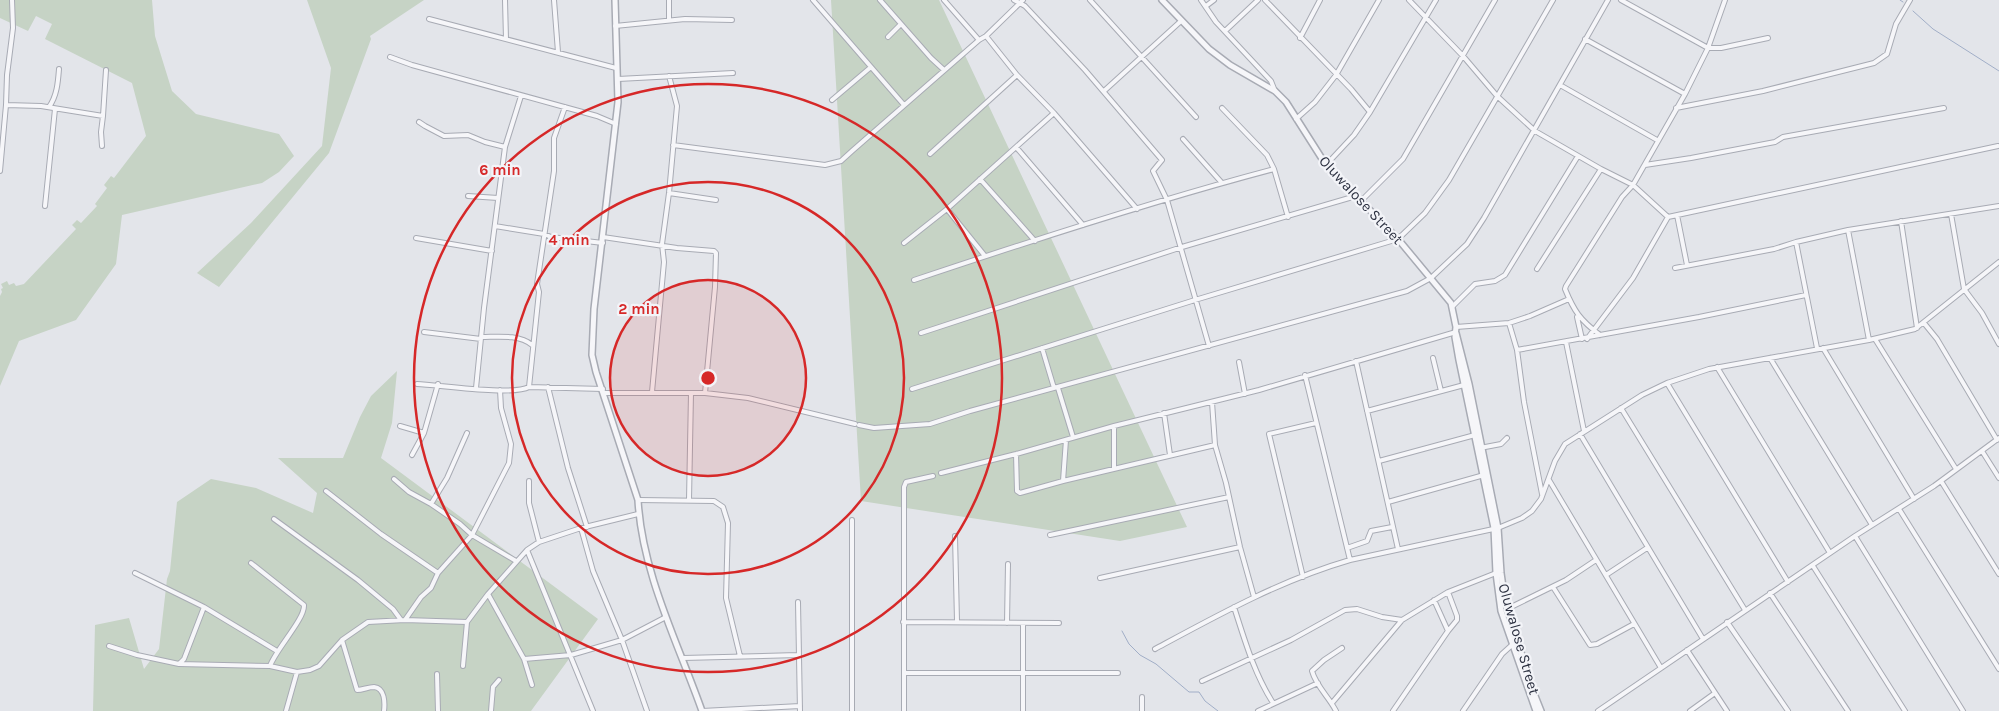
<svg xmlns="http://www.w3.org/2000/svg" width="1999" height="711" viewBox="0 0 1999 711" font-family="Karla,sans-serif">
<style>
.green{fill:#c6d3c5}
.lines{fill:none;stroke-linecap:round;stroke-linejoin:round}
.stream{stroke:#a1aec7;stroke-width:1}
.minor-casing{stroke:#a8abb4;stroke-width:6}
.tertiary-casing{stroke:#a8abb4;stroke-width:8}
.minor{stroke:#f6f6f9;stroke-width:4}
.tertiary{stroke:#f6f6f9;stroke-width:5}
.ring{fill:none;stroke:#d62828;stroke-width:2.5}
.labels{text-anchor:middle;stroke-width:4.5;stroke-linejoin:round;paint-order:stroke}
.street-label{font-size:15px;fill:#2c3141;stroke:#f3f4f8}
.centre{fill:#d62828;stroke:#f3f4f8;stroke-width:2.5}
.ring-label{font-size:15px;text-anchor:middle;font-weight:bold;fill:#d62828;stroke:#f3f4f8;stroke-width:4.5;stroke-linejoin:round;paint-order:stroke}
</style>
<rect width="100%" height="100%" fill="#e3e5ea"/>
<!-- green -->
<path class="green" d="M0 0H152L155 36 172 91 196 114 279 134 294 156 279 172 262 183 122 215 116 264 76 320 19 341 0 386V296L2 292 1 289 3 288 1 284 7 281 9 285 14 283 16 286 24 284 76 229 72 225 77 220 81 223 97 206 95 204 107 188 104 185 111 176 114 178 146 136 132 83 45 39 52 24 36 16 28 31 0 18Z
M307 0H424L370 36 371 39 329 153 219 287 197 273 251 223 322 146 331 68Z
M831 0H939L1187 527 1120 541 861 501Z
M397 371 392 423 381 458 598 619 531 711H93L95 625 129 618 144 669 159 649 167 579 170 571 177 502 211 479 256 488 313 513 317 493 278 458H343L360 417 371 396Z"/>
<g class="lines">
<!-- stream -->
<path class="stream" d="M1900 0 1903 2
M1913 11 1933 29 1999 71
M1122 631 1129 644 1140 655 1156 664 1189 692H1199L1205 701 1218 711"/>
<!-- minor casing -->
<g class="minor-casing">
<path id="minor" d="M505 0 506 39
M554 0 558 52
M669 0V20
M813 0 904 105
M880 0 931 58 944 70
M944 0 979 40
M1014 0 1025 6 1085 70 1162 160 1153 171 1167 200 1209 346
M1090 0 1196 117
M1201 0 1216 22 1271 81 1275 91
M1265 0 1351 89 1370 112
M1409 0 1463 56 1497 96 1535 131 1601 169 1633 185 1668 217
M1621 0 1708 48H1721L1768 38
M1206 6 1214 0
M429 19 616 68
M615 26 685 19 732 20
M1225 31 1258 0
M986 36 1017 75 1054 113 1137 209
M888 37 901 24
M1300 38 1320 0
M1585 39 1685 94
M390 57 412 65 597 116 616 124
M618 79 733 73
M1560 85 1657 140
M1104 91 1181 21
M832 100 871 67
M6 105 41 106 103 116 106 70
M49 107C57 96 58 82 59 69
M1222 108 1267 155 1274 169 1288 217
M1676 108 1763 91 1874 63 1887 54 1896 24 1910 0
M1296 119 1315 102 1336 75 1379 0
M419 122 425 126 444 136 468 135 485 142 505 147
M1183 139 1222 183
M673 145 825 165 841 161 852 151 979 40 986 36 1023 0
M102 146 101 132 103 116
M1016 147 1083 225
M930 154 1017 75
M1326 165 1354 135 1370 112 1436 0
M1645 165 1691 158 1775 142 1783 137 1944 108
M0 171 6 105 7 75 13 28 12 0
M980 179 1035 241
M669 193 716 200
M468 196 498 198
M1361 201 1403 159 1495 0
M45 206 55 109
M947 209 985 256
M1951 214 1964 289 1982 313 1999 344
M1677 215 1687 265
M1901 221 1917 328
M495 226 544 234 551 237 603 243
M1848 230 1869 340
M603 237 677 248 714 251 716 253 715 287 705 393
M416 238 492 251
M1796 242 1817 348
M904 243 947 209 1054 113
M1675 268 1774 249 1796 242 1848 230 1999 206
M1537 269 1601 169
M914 280C1033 240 1153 201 1274 169
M1452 307 1475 284 1495 281 1505 275 1578 156
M1577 317 1582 339
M1509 323 1517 350 1524 402 1542 494
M1924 323 1937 339 1997 440
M1456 327 1509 323 1530 316 1569 299
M424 332 481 339
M921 333 1182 247 1356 196
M1600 335C1580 320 1574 311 1565 289L1566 286 1622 197 1633 185 1685 94 1708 48 1725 0
M482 337C497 337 519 334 532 345
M1587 339 1633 278 1668 217 1998 146
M1875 339 1956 469
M1566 342 1584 431
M1042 348 1054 388
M1823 348 1914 499
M1517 350 1699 317 1806 295
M1433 358 1441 391
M1770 358 1872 525
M1356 361 1398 549
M1239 362 1245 394
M1717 367 1830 553
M1305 375 1350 560
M1667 383 1788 582
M417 384C440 385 512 396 529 387L603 389
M529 387 539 292 537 284 554 171V138L565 107
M548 387 568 468 587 527
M476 388 484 308 505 147 521 96
M1058 388 1073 437
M912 389 1195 300 1398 239 1425 213 1449 180 1553 0
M652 392 664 262 662 244 669 193 677 106 669 76
M604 393H705L748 398 855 424
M1212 402 1215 445 1226 483 1240 547 1254 597
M1621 408 1745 610
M1367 411 1464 385
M1164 413 1170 455
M859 425 874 428 930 424 970 411 1407 291 1431 278 1467 244 1484 218 1608 0
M400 426 424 433
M1114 426V469
M1580 434 1703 639
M1480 448 1501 444 1507 438
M1982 451 1999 478
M1016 454 1017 491 1020 493 1063 481 1215 445
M412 455 424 433 438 384
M1379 461 1475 435
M941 473 1016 454 1114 426 1259 390 1456 332
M394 479 409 492 431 504 460 524 472 535 516 561
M1549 480 1661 668
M529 481V503L539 542
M1063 481 1066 440
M1941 481 1999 574
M326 491 381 534 438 573
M638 500 714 501 723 507 728 523 726 598 740 656
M689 500 691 393
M1388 502 1484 475
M431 504 447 478 467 433
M1899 509 1999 669
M274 519 358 580 393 609 401 620
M581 528 593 571 622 640 647 711
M1050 535 1229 497
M955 536 957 621
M1855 536 1963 711
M1347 548 1367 541 1371 531 1392 527
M527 550 593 711
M251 563 304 605C305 619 276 649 270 666
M1813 566 1905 711
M135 573 204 607 277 651
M1606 575 1647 548
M1303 577 1269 434 1316 423
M1100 578 1240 547
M1553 587 1590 645 1597 644 1634 624
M1770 593 1848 711
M488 594 524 659 532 685
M1434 600 1448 631
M798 602 800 711
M1234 607C1245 641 1254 673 1273 703
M1507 609 1566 580 1596 560
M405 620 421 597 431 588 438 573 472 535 509 463 511 444 501 408 500 390
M903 622 1059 623
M1727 622 1788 711
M1007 623 1008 564
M1023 623V711
M342 640 357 690C363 690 368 687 374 687 385 688 385 703 384 711
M109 646 137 655 179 664 184 659 204 607
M1155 649C1218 615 1281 580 1350 560L1498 528 1522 518 1532 511 1541 499 1555 461 1565 444 1642 395 1667 383 1709 369 1869 340 1915 329 1999 262
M1687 650 1727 711
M683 658 798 655
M524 659 571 655 622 640 666 617
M179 664 270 666 297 672 310 670 319 666 342 640 368 622 405 620 467 622
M463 666 467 622 488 594 527 550 539 542 581 528 638 514
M904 673H1118
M437 674 438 711
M1202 681 1291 640 1345 610 1357 609 1382 617 1402 620
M1332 703 1402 620 1448 592 1496 573
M286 711 297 672
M491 711 493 687 499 680
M702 711 800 706
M852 711V520
M904 711V487L906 482 933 476
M1142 711V697
M1258 711 1318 683
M1336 711C1329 697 1316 686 1312 671L1324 660 1342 648
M1393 711 1448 631 1457 620V616L1448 592
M1463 711 1502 654 1513 644
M1598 711 1855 536 1934 486 1999 438
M1690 711 1715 693"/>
</g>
<!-- tertiary casing -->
<g class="tertiary-casing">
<path id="tertiary" d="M615 0 618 102 594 309 592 355 596 372 638 500C642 573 678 643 702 711
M1162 0 1209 49 1230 65 1275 91 1286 102 1326 165 1398 239 1451 303 1456 327 1455 337 1459 360 1494 528 1496 573 1501 611 1536 711
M1456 333 1469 384 1493 503 1498 528 1501 573 1505 601 1533 691 1541 711"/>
</g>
<!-- minor -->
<use href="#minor" class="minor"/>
<!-- tertiary -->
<use href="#tertiary" class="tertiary"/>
</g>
<!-- distance rings -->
<circle cx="708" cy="378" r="98" fill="#d62828" fill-opacity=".12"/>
<g class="ring">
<circle cx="708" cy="378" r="98"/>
<circle cx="708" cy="378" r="196"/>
<circle cx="708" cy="378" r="294"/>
</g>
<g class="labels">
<!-- street labels -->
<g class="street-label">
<text transform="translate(1361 200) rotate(47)" y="5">Oluwalose Street</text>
<text transform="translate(1519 639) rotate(74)" y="5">Oluwalose Street</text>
</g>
</g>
<circle cx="708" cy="378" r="8" class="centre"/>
<g class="ring-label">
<text x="500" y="175">6 min</text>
<text x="569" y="245">4 min</text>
<text x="639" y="314">2 min</text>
</g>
</svg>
